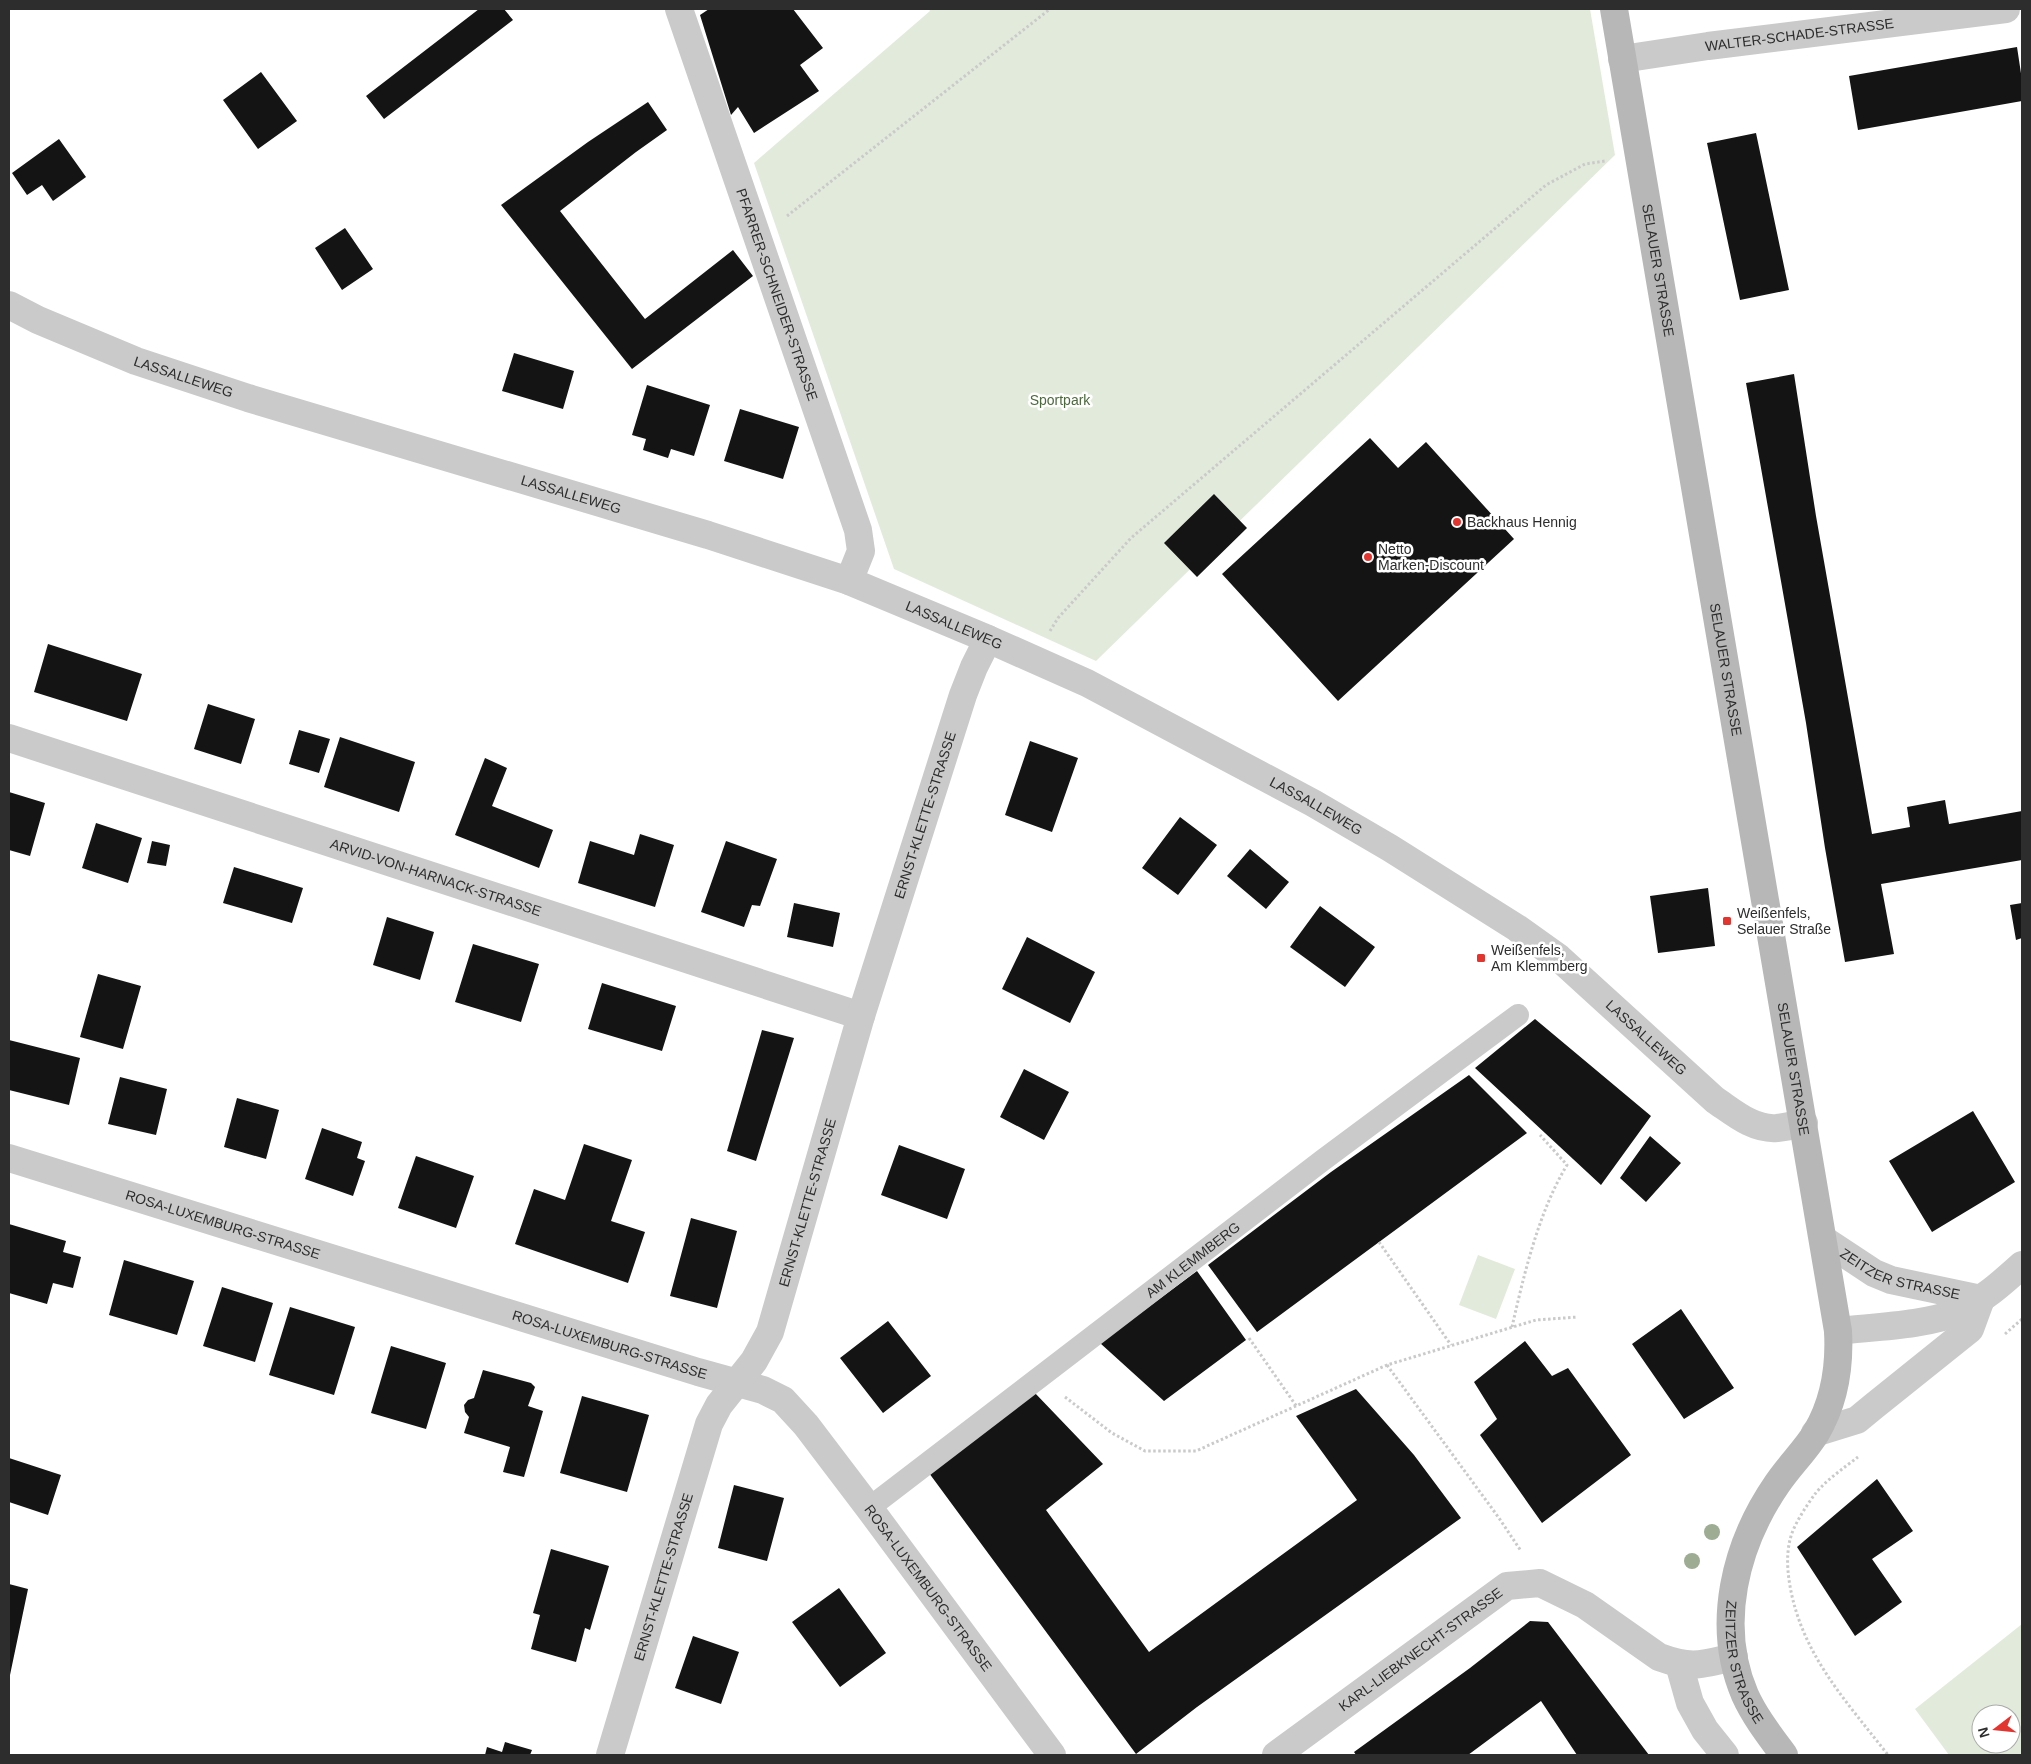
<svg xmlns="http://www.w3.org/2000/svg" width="2031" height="1764" viewBox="0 0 2031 1764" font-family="Arial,sans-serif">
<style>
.green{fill:#e2ebdb;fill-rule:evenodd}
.building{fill:#141414}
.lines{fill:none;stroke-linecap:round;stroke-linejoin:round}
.path{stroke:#cacaca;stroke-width:3;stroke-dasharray:2.5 2.5;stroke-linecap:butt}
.lane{stroke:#cacaca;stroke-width:22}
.street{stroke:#cacaca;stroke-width:28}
.secondary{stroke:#b7b7b7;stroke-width:28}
.tree{fill:#9dac93}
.poi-dot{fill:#e33530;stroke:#fff;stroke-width:2}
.labels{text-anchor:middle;stroke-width:5;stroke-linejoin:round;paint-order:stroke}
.street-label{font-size:14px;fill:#2d2d2d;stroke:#fff}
.park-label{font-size:14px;fill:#4c693b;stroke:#fff}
.poi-label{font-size:14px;fill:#2d2d2d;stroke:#fff;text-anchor:start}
</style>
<rect width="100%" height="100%" fill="#fff"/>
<!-- green -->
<path class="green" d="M929 9H1590L1615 155 1096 661 894 569 754 163 930 11Z
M1478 1255 1515 1269 1496 1319 1459 1305Z
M2022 1624V1755H1949L1915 1709ZM1981 1714H2011V1744H1981Z"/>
<!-- building -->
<path class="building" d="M479 9H504L513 20 384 119 366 96Z
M709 9H793L823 48 800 65 819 91 754 133 738 107 731 115 700 15Z
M2017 47 2022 80V101L1858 130 1849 76Z
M261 72 297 121 258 149 223 100Z
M648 102 667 130 636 152 560 211 645 319 733 250 753 276 632 369 501 205 588 142Z
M1756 133 1789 290 1740 300 1707 143Z
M59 139 86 177 53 201 42 185 27 195 12 173Z
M345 228 373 269 342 290 315 248Z
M514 353 574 371 563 409 502 391Z
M1794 374 1816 516 1872 834 1910 827 1907 807 1945 800 1949 824 2022 811V860L1881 884 1894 954 1845 962 1825 848 1806 723 1746 383Z
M647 385 710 405 694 456 671 449 668 458 643 450 646 439 632 435Z
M740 409 799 427 783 479 724 461Z
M1370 438 1398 468 1426 442 1514 539 1338 701 1222 574Z
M1214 494 1247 528 1197 577 1164 543Z
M48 644 142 674 127 721 34 692Z
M208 704 255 719 241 764 194 749Z
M299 730 330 739 319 773 289 764Z
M340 737 415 762 399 812 324 787Z
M1030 741 1078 758 1052 832 1005 815Z
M485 758 507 768 492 806 553 830 539 868 455 835Z
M9 792 45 803 30 856 9 850Z
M1180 817 1217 845 1178 895 1142 868Z
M96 823 142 838 128 883 82 868Z
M640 834 674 845 655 907 578 883 590 841 634 855Z
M152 841 170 845 166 866 147 863Z
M726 841 777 859 760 906 752 905 744 927 701 912Z
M1250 849 1289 882 1266 909 1227 876Z
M234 867 303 888 292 923 223 903Z
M1708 888 1715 946 1658 953 1650 896Z
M794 903 840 913 833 947 787 937Z
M2022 903V938L2016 940 2010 905Z
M1320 906 1375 947 1345 987 1290 947Z
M387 917 434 932 420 980 373 965Z
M1027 937 1095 972 1070 1023 1002 989Z
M473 944 539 964 521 1022 455 1002Z
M98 974 141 986 123 1049 80 1037Z
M602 983 676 1006 662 1051 588 1029Z
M1535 1019 1651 1116 1601 1185 1475 1068Z
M762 1030 794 1038 756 1161 727 1151Z
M9 1040 80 1058 69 1105 9 1090Z
M1024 1069 1069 1092 1044 1140 1000 1117Z
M1469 1075 1527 1133 1257 1332 1208 1265 1331 1172Z
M120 1077 167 1089 156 1135 108 1124Z
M237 1098 279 1110 266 1159 224 1147Z
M1973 1111 2015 1182 1932 1232 1889 1161Z
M322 1128 362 1142 357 1158 365 1161 353 1196 305 1179Z
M1650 1136 1681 1163 1646 1202 1620 1178Z
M584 1144 632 1160 611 1221 645 1232 628 1283 515 1244 534 1189 565 1200Z
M899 1145 965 1169 947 1219 881 1195Z
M416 1156 474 1176 456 1228 398 1208Z
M691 1218 737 1231 717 1308 670 1296Z
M9 1224 66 1241 63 1252 81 1257 73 1288 53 1283 47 1304 9 1293Z
M124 1260 194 1281 177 1335 109 1315Z
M1197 1271 1246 1340 1164 1401 1100 1343Z
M222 1287 273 1303 255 1362 203 1346Z
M290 1307 355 1327 334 1395 269 1375Z
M1681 1309 1734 1388 1684 1419 1632 1344Z
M888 1321 931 1376 883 1413 840 1358Z
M1525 1341 1552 1376 1568 1368 1631 1455 1542 1523 1480 1435 1497 1419 1474 1382Z
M391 1346 446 1363 426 1429 371 1413Z
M483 1370 531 1383 535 1387 528 1406 543 1411 524 1477 503 1472 510 1447 464 1433 469 1417 465 1412 464 1405 468 1400 474 1398Z
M1356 1389 1414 1455 1461 1518 1197 1707 1136 1754 929 1473 1034 1392 1103 1464 1046 1510 1149 1652 1357 1500 1296 1416Z
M582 1396 649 1415 627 1492 560 1473Z
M9 1458 61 1475 48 1515 9 1502Z
M1877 1479 1913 1531 1872 1559 1902 1602 1855 1636 1797 1547Z
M734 1485 784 1498 767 1561 718 1548Z
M551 1549 609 1566 590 1630 585 1628 576 1662 531 1649 540 1615 533 1613Z
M9 1584 28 1589 10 1675H9Z
M839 1588 886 1653 840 1687 792 1622Z
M1530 1621 1548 1622 1649 1755H1577L1541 1701 1468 1755H1356L1354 1752 1470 1668Z
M693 1636 739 1652 721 1704 675 1688Z
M505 1742 532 1750 530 1755H485L487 1747 502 1752Z"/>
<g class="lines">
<!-- path -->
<path class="path" d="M787 216 1050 9
M1050 631 1058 618 1131 538 1546 185 1585 164 1605 161
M1379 1242 1451 1345
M1512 1327C1524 1274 1539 1211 1567 1165L1540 1135
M2005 1334 2022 1319
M1249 1338 1297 1407
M1387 1365 1499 1518 1521 1551
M1065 1397 1112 1433 1145 1451H1196L1387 1365 1536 1320 1578 1317
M1858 1457C1845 1467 1825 1481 1815 1494 1807 1505 1797 1520 1792 1533 1786 1550 1787 1569 1790 1586 1802 1655 1847 1702 1888 1755"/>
<!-- lane -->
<path class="lane" id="s1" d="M869 1508 1323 1160 1518 1015"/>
<!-- street -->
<g class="street">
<path id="s2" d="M679 9 858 530 861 551 849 581"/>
<path id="s3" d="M1622 59 1708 46 2006 9"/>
<path id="s4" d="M9 305 38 320 136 361 248 398 708 535 849 581 988 639 1087 683 1313 803 1390 848 1517 928 1559 958 1715 1100C1733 1112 1753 1130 1777 1128 1786 1127 1795 1125 1804 1123"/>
<path id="s5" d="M9 738 861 1016"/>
<path id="s6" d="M9 1158 698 1372 763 1390 783 1400 806 1425 869 1508 1052 1755"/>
<path id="s7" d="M1824 1240 1874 1273 1891 1280 1981 1299"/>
<path d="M1838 1331C1871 1327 1929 1325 1957 1312 1982 1301 2002 1283 2022 1265"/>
<path d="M1815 1433 1857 1420 1874 1406 1970 1329 1981 1299"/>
<path d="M1679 1664 1690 1703 1705 1730 1725 1755"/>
<path id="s8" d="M610 1755 709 1424 719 1405 754 1361 770 1332 861 1016 963 695 974 667 988 639"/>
<path id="s9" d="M1276 1755 1507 1586 1540 1583 1585 1605 1659 1657C1692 1669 1700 1665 1734 1657"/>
</g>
<!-- secondary -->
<path class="secondary" id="s10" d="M1614 9 1838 1331C1840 1367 1835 1401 1816 1433 1805 1451 1789 1466 1777 1484 1735 1545 1715 1625 1745 1695 1755 1717 1770 1736 1784 1755"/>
</g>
<!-- trees -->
<g class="tree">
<circle cx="1712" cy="1532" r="8"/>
<circle cx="1692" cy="1561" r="8"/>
</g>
<!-- markers -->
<g class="poi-dot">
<circle cx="1457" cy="522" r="5"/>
<circle cx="1368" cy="557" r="5"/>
<rect x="1722" y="916" width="10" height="10" rx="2.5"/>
<rect x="1476" y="953" width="10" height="10" rx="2.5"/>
</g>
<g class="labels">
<!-- street labels -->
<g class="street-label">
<text dy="5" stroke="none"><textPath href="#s3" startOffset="179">WALTER-SCHADE-STRASSE</textPath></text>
<text dy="5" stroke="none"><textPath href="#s10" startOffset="265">SELAUER STRASSE</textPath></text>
<text dy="5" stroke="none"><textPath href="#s2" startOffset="302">PFARRER-SCHNEIDER-STRASSE</textPath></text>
<text dy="5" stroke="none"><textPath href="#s4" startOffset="189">LASSALLEWEG</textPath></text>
<text dy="5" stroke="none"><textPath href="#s4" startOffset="594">LASSALLEWEG</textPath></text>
<text dy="5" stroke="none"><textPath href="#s4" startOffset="999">LASSALLEWEG</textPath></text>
<text dy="5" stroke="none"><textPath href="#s10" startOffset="670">SELAUER STRASSE</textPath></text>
<text dy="5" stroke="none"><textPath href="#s4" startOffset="1404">LASSALLEWEG</textPath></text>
<text dy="5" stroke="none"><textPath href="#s8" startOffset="996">ERNST-KLETTE-STRASSE</textPath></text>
<text dy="5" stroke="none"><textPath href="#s5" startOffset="449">ARVID-VON-HARNACK-STRASSE</textPath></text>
<text dy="5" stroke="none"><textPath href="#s4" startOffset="1809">LASSALLEWEG</textPath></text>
<text dy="5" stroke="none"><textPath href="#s10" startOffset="1075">SELAUER STRASSE</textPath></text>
<text dy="5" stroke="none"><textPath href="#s8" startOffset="591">ERNST-KLETTE-STRASSE</textPath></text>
<text dy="5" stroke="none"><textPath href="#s6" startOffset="224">ROSA-LUXEMBURG-STRASSE</textPath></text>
<text dy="5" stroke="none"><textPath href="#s1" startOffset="408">AM KLEMMBERG</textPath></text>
<text dy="5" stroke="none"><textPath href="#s7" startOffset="85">ZEITZER STRASSE</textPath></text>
<text dy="5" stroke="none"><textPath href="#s6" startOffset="629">ROSA-LUXEMBURG-STRASSE</textPath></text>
<text dy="5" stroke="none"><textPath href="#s8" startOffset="186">ERNST-KLETTE-STRASSE</textPath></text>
<text dy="5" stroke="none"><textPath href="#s6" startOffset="1049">ROSA-LUXEMBURG-STRASSE</textPath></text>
<text dy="5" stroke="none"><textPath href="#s9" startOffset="179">KARL-LIEBKNECHT-STRASSE</textPath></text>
<text dy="5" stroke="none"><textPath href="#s10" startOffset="1701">ZEITZER STRASSE</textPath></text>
</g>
<!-- park labels -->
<g class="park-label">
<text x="1060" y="405">Sportpark</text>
</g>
<!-- poi labels -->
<g class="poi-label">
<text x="1467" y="527">Backhaus Hennig</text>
<text x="1378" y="554">Netto<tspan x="1378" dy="16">Marken-Discount</tspan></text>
<text x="1737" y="918">Weißenfels,<tspan x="1737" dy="16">Selauer Straße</tspan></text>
<text x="1491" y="955">Weißenfels,<tspan x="1491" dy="16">Am Klemmberg</tspan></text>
</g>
</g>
<!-- border -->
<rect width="2031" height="1764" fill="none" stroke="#2d2d2d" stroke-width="20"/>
<!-- north arrow -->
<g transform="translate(1996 1729) rotate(254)"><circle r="24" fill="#ffffff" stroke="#ababab"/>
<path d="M0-4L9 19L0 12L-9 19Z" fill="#e33530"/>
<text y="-8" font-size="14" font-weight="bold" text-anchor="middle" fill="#2d2d2d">N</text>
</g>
</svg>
